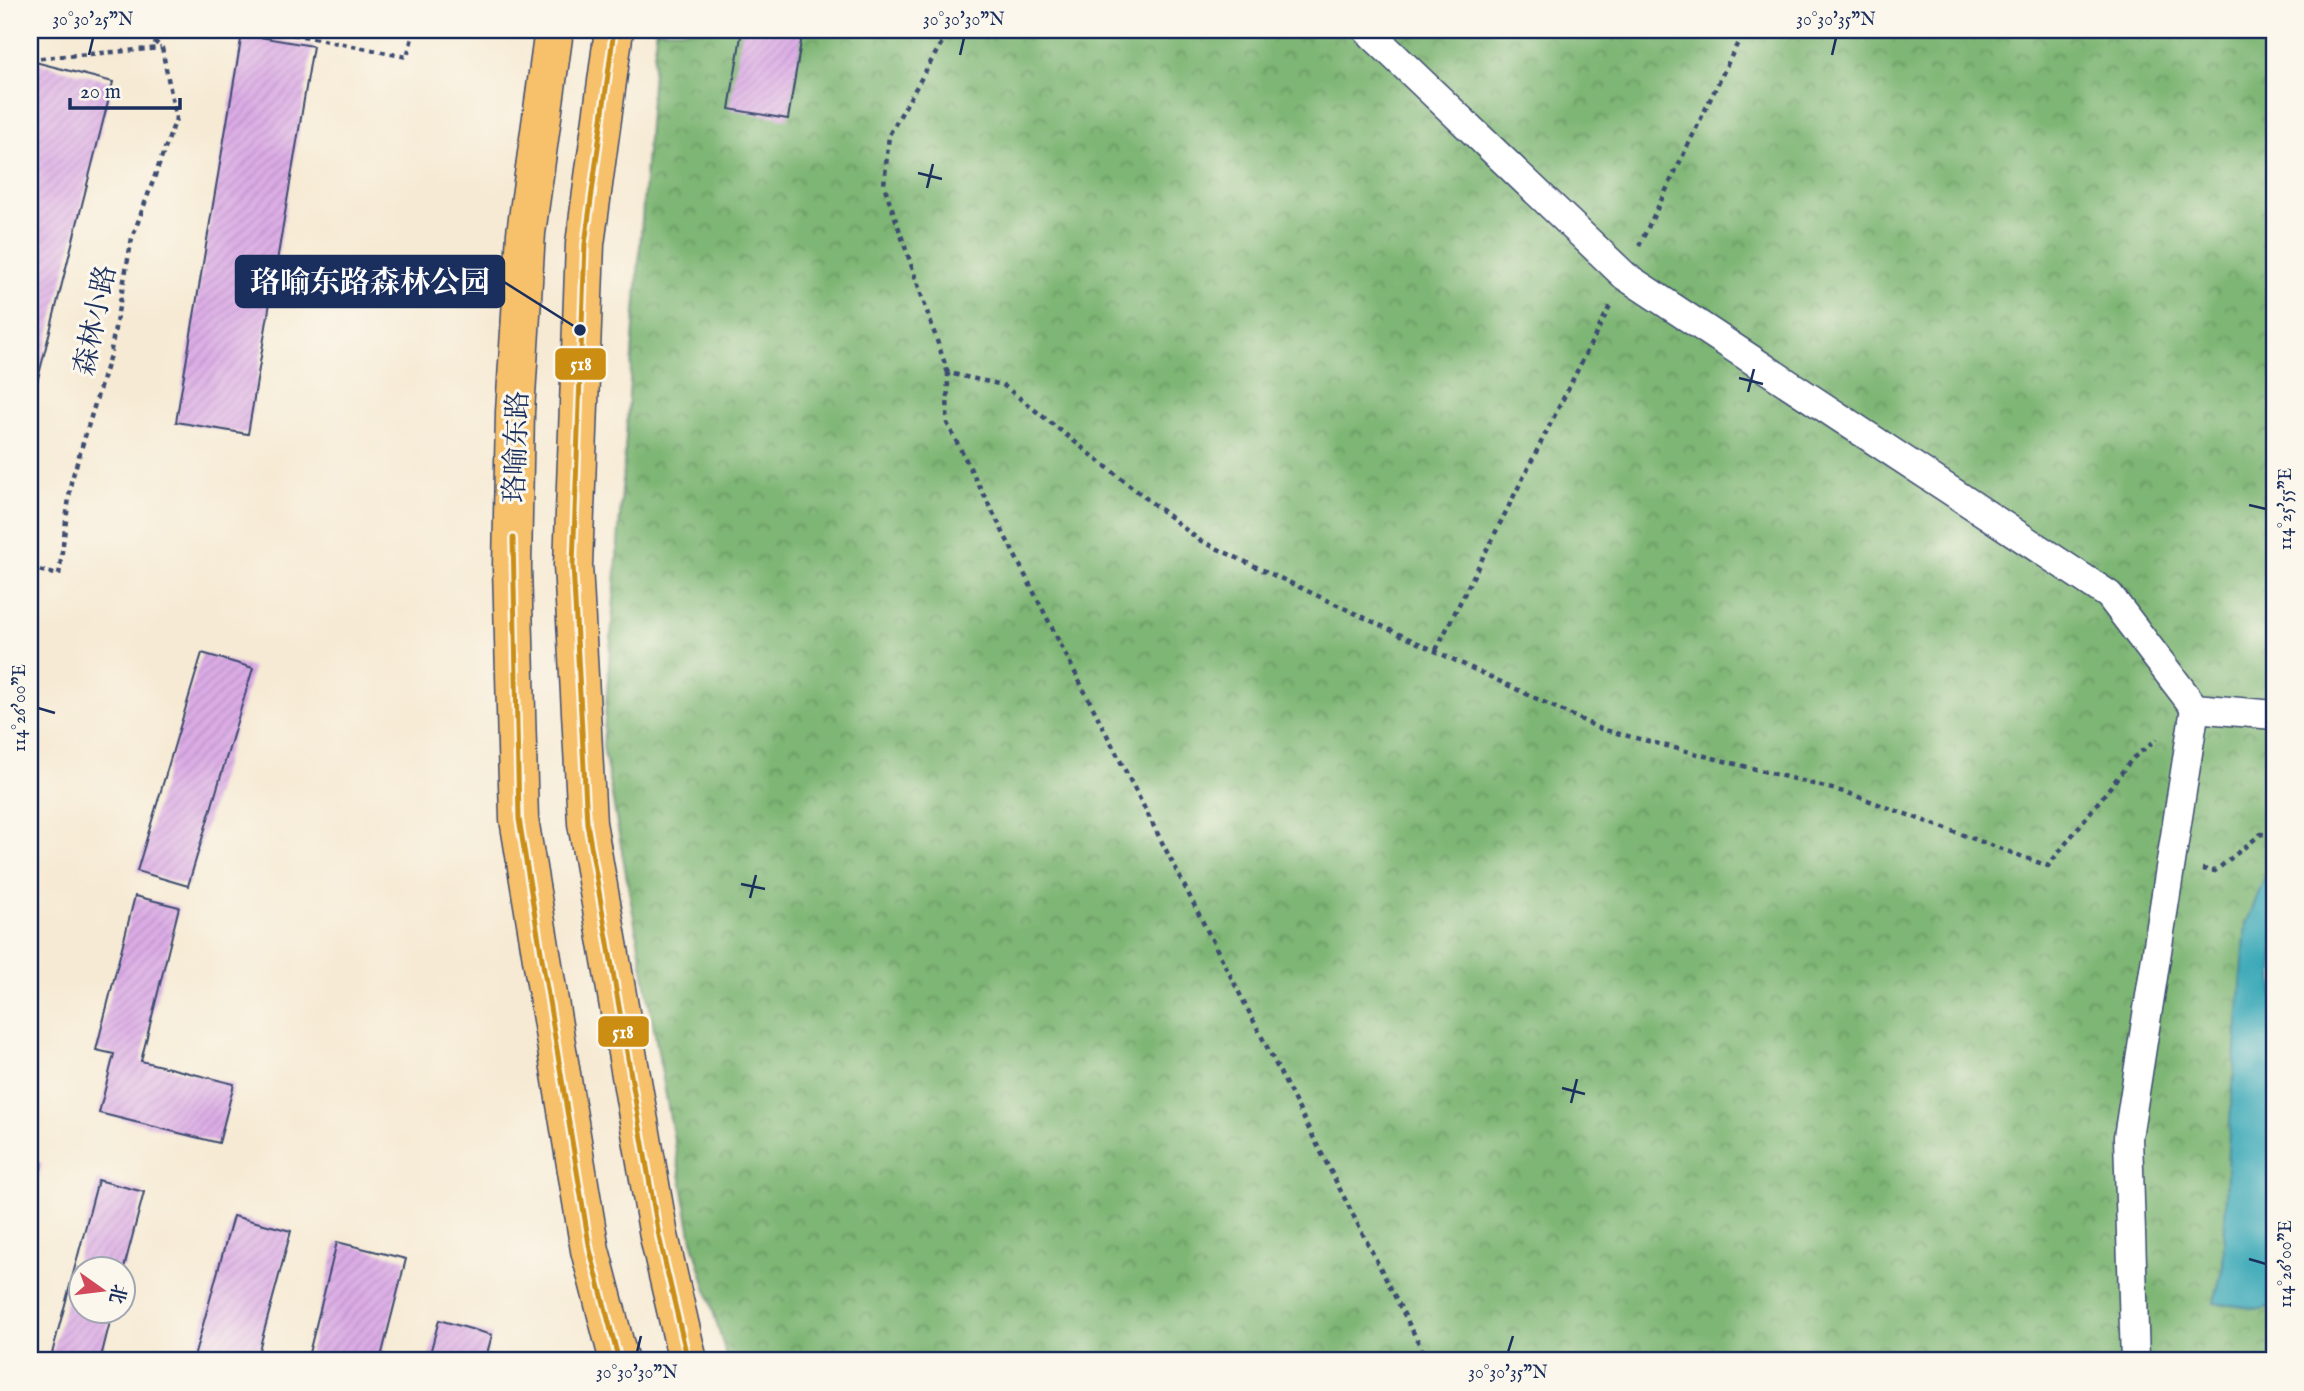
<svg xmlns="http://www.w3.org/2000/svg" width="2304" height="1391" viewBox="0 0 2304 1391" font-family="'IM FELL English','Noto Serif SC',serif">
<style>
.forest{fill:url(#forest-crowns);stroke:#4c7269;stroke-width:2}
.water{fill:#3aa9b8;stroke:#2a6c8b;stroke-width:2}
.building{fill:url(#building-hatch)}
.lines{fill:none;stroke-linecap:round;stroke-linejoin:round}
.minor-casing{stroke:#3c4b70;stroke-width:31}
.trunk-casing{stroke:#3c4b70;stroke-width:41}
.path{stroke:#3c4b70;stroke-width:4.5;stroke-dasharray:5 5;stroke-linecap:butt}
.minor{stroke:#fff;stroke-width:28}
.trunk{stroke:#f7c06b;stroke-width:38}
.bus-1-casing{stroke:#fbf7ec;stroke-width:10}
.bus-1{stroke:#cb8e13;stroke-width:5}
.ticks{fill:none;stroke:#1b2f5e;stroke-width:2.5}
.labels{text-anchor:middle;stroke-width:6;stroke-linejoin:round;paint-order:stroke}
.street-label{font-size:28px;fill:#1b2f5e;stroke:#fbf7ec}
.leader{fill:none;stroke:#1b2f5e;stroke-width:2.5}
.callout-dot{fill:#1b2f5e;stroke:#fbf7ec;stroke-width:2.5}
.callout{fill:#1b2f5e;stroke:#1b2f5e;stroke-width:2.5}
.callout-label{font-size:30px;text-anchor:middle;font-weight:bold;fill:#fff}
.line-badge{stroke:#fbf7ec;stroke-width:2.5}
.badge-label{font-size:19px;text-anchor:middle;font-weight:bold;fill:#fff}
.neatline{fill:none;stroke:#1b2f5e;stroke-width:2.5}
.ticks-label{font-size:18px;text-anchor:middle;fill:#1b2f5e}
</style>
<defs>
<pattern id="forest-crowns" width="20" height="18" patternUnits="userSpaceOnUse" patternTransform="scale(1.75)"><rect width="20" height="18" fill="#7eb674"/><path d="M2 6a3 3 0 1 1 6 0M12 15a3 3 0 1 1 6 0" fill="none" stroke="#669462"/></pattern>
<pattern id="building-hatch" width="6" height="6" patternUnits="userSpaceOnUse" patternTransform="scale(1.75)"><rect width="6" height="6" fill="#dbabe5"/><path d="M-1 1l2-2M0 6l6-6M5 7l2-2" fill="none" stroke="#bb93c7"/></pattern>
</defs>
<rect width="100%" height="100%" fill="#fbf7ec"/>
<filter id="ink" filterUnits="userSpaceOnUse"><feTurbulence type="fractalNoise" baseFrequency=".0143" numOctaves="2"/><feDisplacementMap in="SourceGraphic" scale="14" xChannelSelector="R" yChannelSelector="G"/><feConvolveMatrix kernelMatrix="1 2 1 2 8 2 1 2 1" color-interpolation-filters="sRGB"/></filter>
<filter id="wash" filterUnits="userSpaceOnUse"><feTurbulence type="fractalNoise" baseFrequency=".00686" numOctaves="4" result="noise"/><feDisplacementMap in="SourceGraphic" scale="28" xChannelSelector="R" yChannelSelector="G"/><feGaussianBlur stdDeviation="1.57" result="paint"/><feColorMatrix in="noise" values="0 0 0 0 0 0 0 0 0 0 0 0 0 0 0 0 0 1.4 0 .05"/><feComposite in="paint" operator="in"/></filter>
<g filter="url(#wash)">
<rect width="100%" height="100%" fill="#f6ead4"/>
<!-- forest -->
<path class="forest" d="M656 30H2274V865L2269 867 2223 1266 2214 1303 2260 1309 2274 1306V1361H728L692 1240 603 746Z"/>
<!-- water -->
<path class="water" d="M2274 865V1306L2260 1309 2214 1303 2223 1266 2228 1146 2246 924 2269 867Z"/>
<g id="blocks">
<!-- building -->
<path class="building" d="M742 30H803L788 119 729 109Z
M242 34 313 46 248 434 176 422Z
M35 62 113 82 31 406 30 83Z
M202 653 253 668 188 886 137 871Z
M135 896 179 907 141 1061 234 1084 219 1143 99 1113 114 1054 96 1050Z
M30 1159 42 1163 31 1205H30Z
M98 1180 144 1192 124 1268H80V1310H113L100 1361H50Z
M233 1216 291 1231 256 1361H193Z
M337 1242 406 1259 380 1361H307Z
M439 1320 492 1335 485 1361H428Z"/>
</g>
</g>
<g filter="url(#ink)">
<use href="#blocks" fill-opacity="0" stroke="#3c4b70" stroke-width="2"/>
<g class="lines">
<!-- minor casing -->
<g class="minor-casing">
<path id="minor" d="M1367 30 1625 276 2109 595 2195 708 2274 715
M2135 1361 2128 1137 2195 708"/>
</g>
<!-- trunk casing -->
<g class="trunk-casing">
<path id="trunk" d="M554 30 526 233 515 412 512 567 519 819 590 1250 619 1361
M614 30 585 244 573 565 587 823 659 1236 688 1361"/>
</g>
<!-- path -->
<path class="path" d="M273 30 407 57 414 30
M30 59 161 48
M1639 246 1744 30
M948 373 884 185 889 135 949 30
M30 568 59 575 71 482 110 355 132 238 176 119 162 48 141 30
M1436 650 1611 304
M2202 869 2215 871 2261 834 2274 835
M1428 1361 947 423 948 373 1003 385 1199 540 1601 729 1848 793 2048 866 2133 758 2157 739"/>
<!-- minor -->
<use href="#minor" class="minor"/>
<!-- trunk -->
<use href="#trunk" class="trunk"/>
<!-- bus-1 casing -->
<g class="bus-1-casing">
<path id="bus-1" d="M614 30 585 244 573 565 587 823 659 1236 688 1361
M513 538 519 819 590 1250 619 1361"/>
</g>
<!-- bus-1 -->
<use href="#bus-1" class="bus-1"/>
</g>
</g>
<!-- ticks -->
<path class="ticks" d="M89 55 93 38M960 55 964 38M1832 55 1836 38M918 173 942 179M927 188 933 164M1739 378 1763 384M1748 392 1754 369M2249 505 2266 509M38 708 55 713M741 884 765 889M750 898 756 875M1562 1088 1585 1094M1571 1103 1577 1079M2249 1259 2266 1264M637 1352 641 1336M1508 1352 1513 1336"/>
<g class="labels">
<!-- street labels -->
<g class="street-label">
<text transform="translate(94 320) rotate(-78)" y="10">森林小路</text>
<text transform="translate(515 447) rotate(-88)" y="10">珞喻东路</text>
</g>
</g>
<!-- callouts -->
<path class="leader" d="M580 330L504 282"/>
<circle class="callout-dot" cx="580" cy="330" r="7"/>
<rect class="callout" x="236" y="256" width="268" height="51" rx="7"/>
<g class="callout-label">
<text x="370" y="292">珞喻东路森林公园</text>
</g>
<g class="line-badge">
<rect x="554" y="347" width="53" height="34" rx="7" fill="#cb8e13"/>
<rect x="597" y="1015" width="53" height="33" rx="7" fill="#cb8e13"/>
</g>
<g class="badge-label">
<text x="581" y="370">518</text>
<text x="623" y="1038">518</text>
</g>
<!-- margin -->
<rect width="2304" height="1391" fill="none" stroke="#fbf7ec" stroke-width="77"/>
<!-- north arrow -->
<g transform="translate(102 1290) rotate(104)"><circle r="33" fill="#fbf7ec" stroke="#a1a7b3" stroke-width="2"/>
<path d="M0-5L12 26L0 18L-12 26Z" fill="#d1495b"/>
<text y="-10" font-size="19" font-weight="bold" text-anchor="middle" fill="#1b2f5e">北</text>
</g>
<!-- scale -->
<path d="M70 98v10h110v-10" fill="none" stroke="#1b2f5e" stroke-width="3.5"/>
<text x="80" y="98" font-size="21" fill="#1b2f5e" stroke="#fbf7ec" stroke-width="5" paint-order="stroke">20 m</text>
<rect x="38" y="38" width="2228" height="1314" class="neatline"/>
<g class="ticks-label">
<text x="93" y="25">30°30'25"N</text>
<text x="964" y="25">30°30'30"N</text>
<text x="1836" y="25">30°30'35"N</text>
<text transform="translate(2285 509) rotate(-90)" y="6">114°25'55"E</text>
<text transform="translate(19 708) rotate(-90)" y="6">114°26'00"E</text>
<text transform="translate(2285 1264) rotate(-90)" y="6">114°26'00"E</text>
<text x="637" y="1378">30°30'30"N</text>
<text x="1508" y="1378">30°30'35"N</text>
</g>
</svg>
